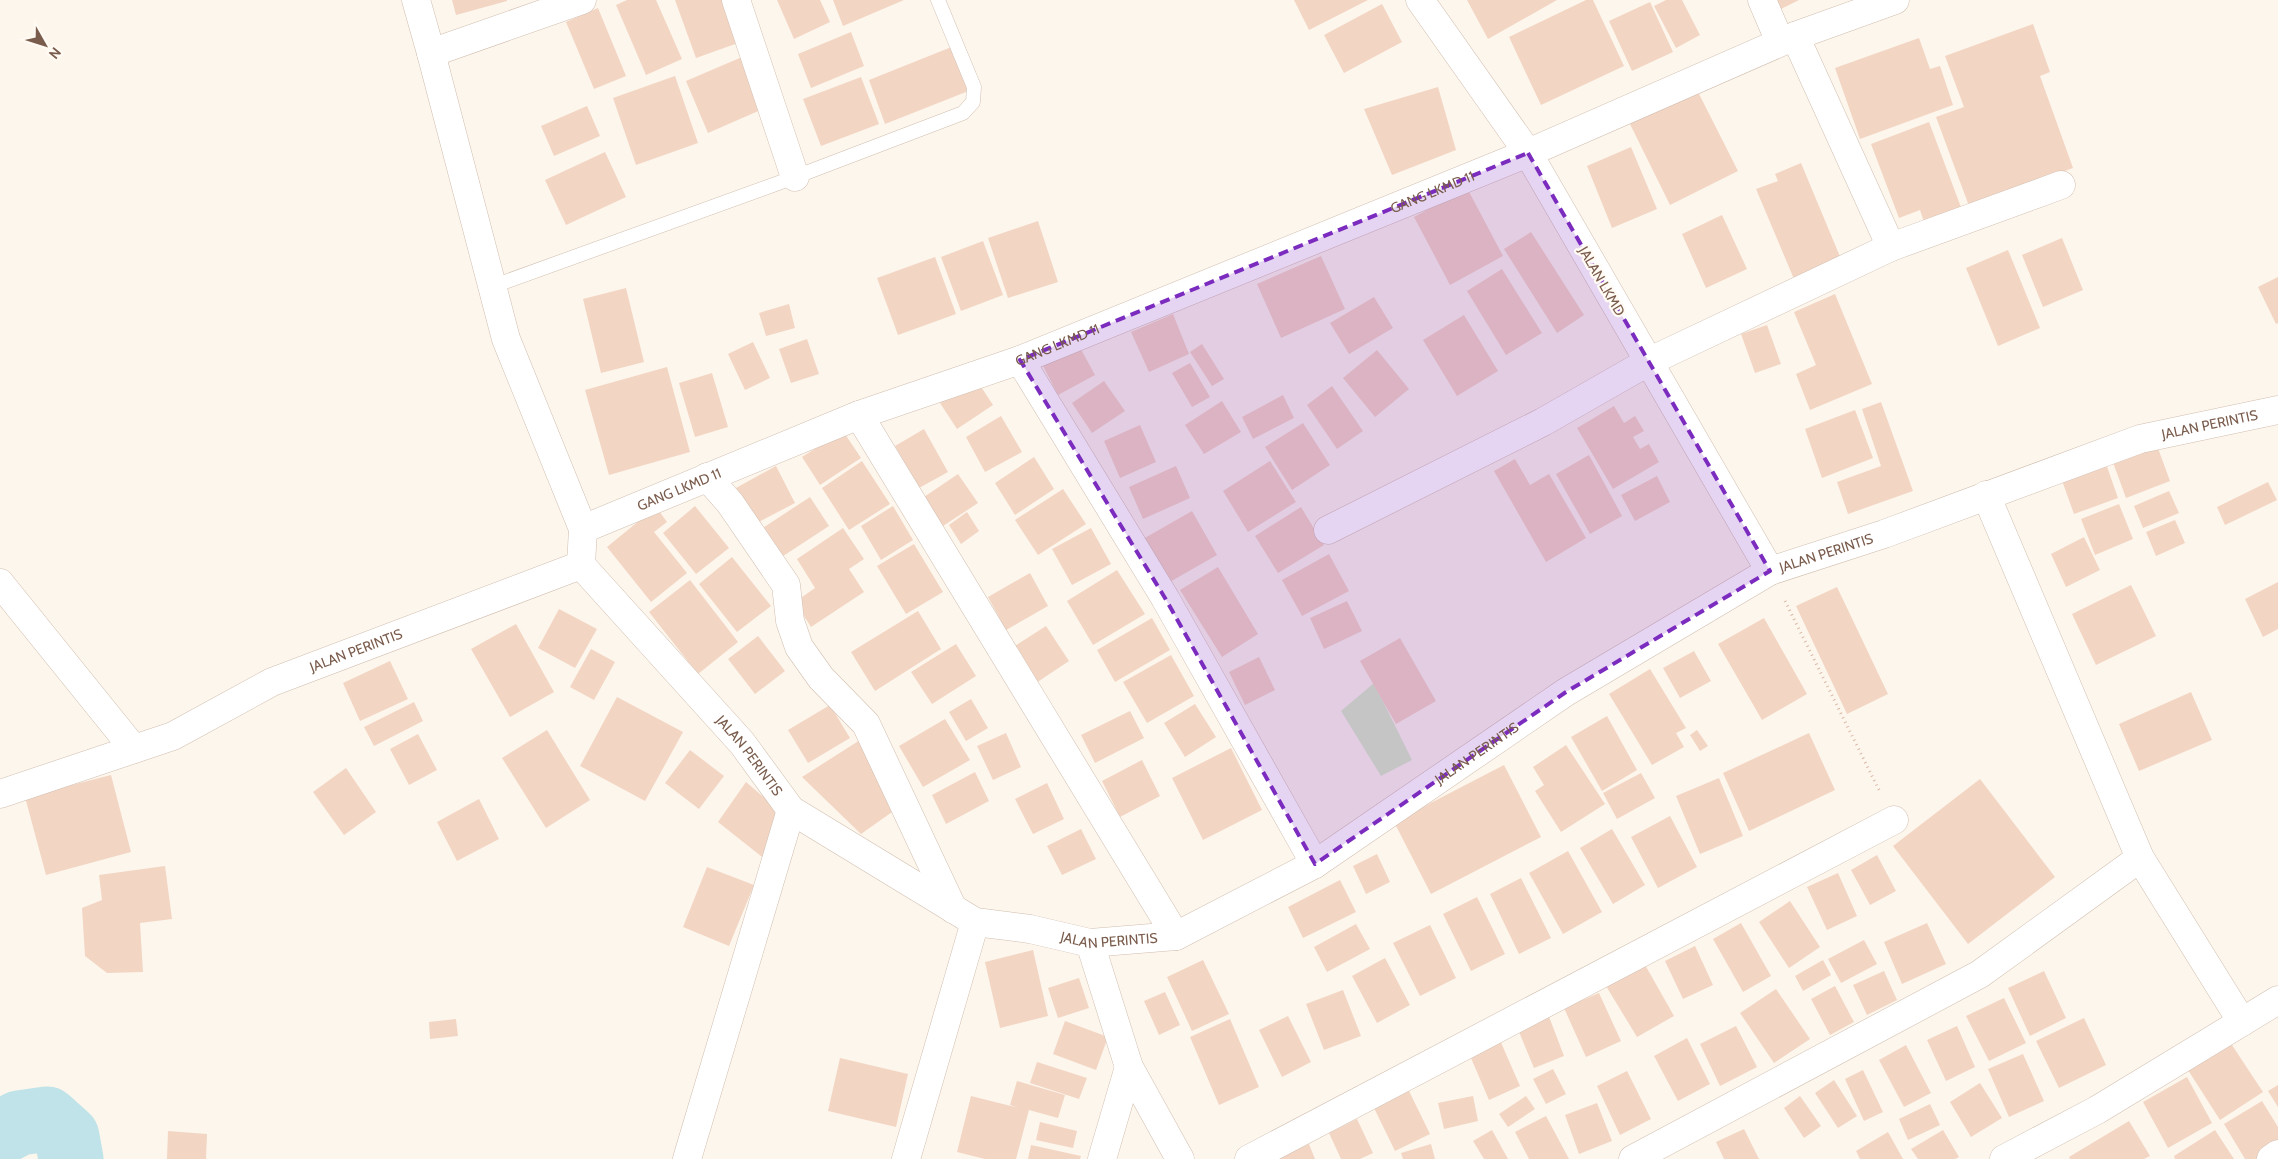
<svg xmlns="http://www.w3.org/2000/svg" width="2278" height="1159" viewBox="0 0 2278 1159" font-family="Cabin,sans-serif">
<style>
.green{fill:#d8ecc9}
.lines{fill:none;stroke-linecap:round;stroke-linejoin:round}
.river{stroke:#bfe3e8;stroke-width:65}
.building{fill:#f3d5c3}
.service-casing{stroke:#d1beb0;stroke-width:15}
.minor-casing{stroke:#d1beb0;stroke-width:29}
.tertiary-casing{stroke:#d1beb0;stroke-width:29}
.path{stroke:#d9b8a5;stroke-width:3;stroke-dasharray:1 4;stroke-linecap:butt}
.service{stroke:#fff;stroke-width:14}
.minor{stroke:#fff;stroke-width:28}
.tertiary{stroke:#fff;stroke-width:28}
.marked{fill:#7b2cbf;fill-opacity:0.2;stroke:#7b2cbf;stroke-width:4;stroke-dasharray:10 6;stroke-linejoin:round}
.labels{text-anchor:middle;stroke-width:4.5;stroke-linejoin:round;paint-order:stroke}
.street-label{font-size:14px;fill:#7a5c4d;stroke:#fffaf3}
</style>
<rect width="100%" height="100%" fill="#fdf6ec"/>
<!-- green -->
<path class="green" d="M1374 683 1412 760 1381 776 1341 711Z"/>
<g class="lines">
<!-- river -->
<path class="river" d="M0 1133 19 1123 47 1119 67 1137 71 1159"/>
</g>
<!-- building -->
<path class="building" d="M452 0H507V1L456 15Z
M627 0H656L682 59 646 75 616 5Z
M675 0H723L738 43 696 58Z
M777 0H820L830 22 794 39Z
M833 0H904L843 26Z
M1294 0H1368L1309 30Z
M1467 0H1557L1488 39Z
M1586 0H1593L1624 66 1541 105 1509 37Z
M1666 0H1682L1700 35 1676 48 1654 6Z
M1774 0H1799L1779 10Z
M1650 2 1673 52 1632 71 1609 21Z
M1382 4 1402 42 1344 73 1324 35Z
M598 8 626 76 594 89 566 22Z
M2033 24 2050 72 2040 76 2073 168 1969 206 1936 117 1964 107 1945 56Z
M851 32 864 66 811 88 798 54Z
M1919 38 1930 69 1940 66 1953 105 1860 139 1835 68Z
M954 46 971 90 885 124 869 80Z
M742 57 765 108 708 133 686 81Z
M675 76 698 143 636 165 613 98Z
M861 77 879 124 821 146 803 99Z
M1695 86 1738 171 1670 205 1628 120Z
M1438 87 1456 150 1392 175 1364 109Z
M587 106 600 136 554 156 541 126Z
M1929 122 1962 210 1925 225 1920 210 1899 218 1871 144Z
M1631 147 1657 209 1612 228 1587 166Z
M605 152 626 197 566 225 545 180Z
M1801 163 1841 259 1794 279 1756 189 1778 181 1775 174Z
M1467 188 1503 256 1450 285 1414 217Z
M1722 215 1747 269 1706 288 1682 234Z
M1038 221 1058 282 1008 298 988 238Z
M1531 232 1584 315 1557 333 1504 249Z
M2062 238 2083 290 2043 307 2022 255Z
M983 241 1003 295 961 311 941 257Z
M2008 250 2040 328 1998 346 1966 268Z
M1321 256 1345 309 1281 338 1257 284Z
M935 257 956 314 898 335 877 278Z
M1502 269 1542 333 1506 355 1467 291Z
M2278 277V323L2276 324 2258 287Z
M626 288 644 362 601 373 583 299Z
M1835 294 1872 384 1810 410 1796 374 1816 365 1794 312Z
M1374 297 1393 328 1349 354 1330 323Z
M789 304 795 328 766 336 759 313Z
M1173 314 1189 354 1149 372 1131 332Z
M1464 315 1498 371 1457 396 1423 340Z
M1767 325 1781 364 1755 373 1741 334Z
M807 339 819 374 791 383 779 349Z
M753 342 770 378 745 390 728 354Z
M1077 342 1095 375 1058 395 1041 362Z
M1202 344 1224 379 1212 386 1190 352Z
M1377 350 1409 389 1375 417 1343 378Z
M1190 363 1210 397 1192 407 1172 373Z
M667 367 690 452 609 475 585 390Z
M712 373 728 427 695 437 679 383Z
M976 379 993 405 957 429 940 403Z
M1104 381 1125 411 1092 433 1072 403Z
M1332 386 1363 431 1337 449 1307 405Z
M1283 395 1294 418 1253 439 1242 417Z
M1222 401 1241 432 1204 454 1185 425Z
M1881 402 1913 491 1848 514 1837 482 1881 466 1862 409Z
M1614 406 1624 423 1635 416 1644 431 1633 437 1640 449 1649 444 1659 462 1613 489 1577 428Z
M1855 410 1873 458 1822 478 1805 429Z
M1001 416 1022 452 985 472 966 437Z
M1303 423 1330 465 1292 490 1265 447Z
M1140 425 1156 462 1120 478 1104 441Z
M924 429 948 472 919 488 895 446Z
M843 431 861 458 820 485 802 457Z
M2155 440 2170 481 2126 498 2111 457Z
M1589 455 1622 516 1590 534 1556 474Z
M1034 457 1054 489 1015 515 995 483Z
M2104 458 2118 498 2074 514 2060 475Z
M1515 459 1530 485 1549 474 1586 538 1546 562 1494 471Z
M862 461 890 504 849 530 822 488Z
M1270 461 1296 502 1248 532 1223 491Z
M776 466 795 503 755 524 736 488Z
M1176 466 1190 498 1143 519 1129 487Z
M958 474 978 503 943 526 924 497Z
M1657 476 1670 502 1635 521 1621 495Z
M2268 482 2277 500 2225 525 2217 507Z
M1063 489 1086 524 1038 555 1015 520Z
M2169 491 2179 513 2143 528 2134 506Z
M810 497 829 526 777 560 758 531Z
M2119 504 2133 539 2095 555 2081 519Z
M695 506 729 548 696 574 663 533Z
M893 506 913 540 881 560 861 526Z
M656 507 667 522 654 532 687 573 651 602 607 547Z
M1301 507 1324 545 1278 573 1255 536Z
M1192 511 1217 555 1168 583 1143 539Z
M967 512 979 531 961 544 949 525Z
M2175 520 2185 543 2156 556 2146 532Z
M843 528 864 559 849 569 864 592 811 627 795 602 815 588 797 559Z
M1091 528 1111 564 1072 585 1052 549Z
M2084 537 2100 570 2066 587 2051 554Z
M914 544 943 592 906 614 877 566Z
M1329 554 1349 591 1302 616 1282 580Z
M732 557 771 606 737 632 699 584Z
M1218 567 1258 634 1222 657 1180 590Z
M1117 570 1145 614 1093 645 1067 601Z
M1030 573 1048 606 1006 630 988 597Z
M690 580 738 642 698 674 649 612Z
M2278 582V629L2263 637 2245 599Z
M2131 585 2156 636 2096 665 2072 614Z
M1837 587 1888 694 1847 714 1796 606Z
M1347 601 1362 631 1324 649 1310 618Z
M559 609 597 629 575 668 538 648Z
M918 611 941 649 875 691 851 652Z
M1152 618 1170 650 1115 682 1097 650Z
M1764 618 1807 694 1762 720 1718 644Z
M516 624 554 692 510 717 471 649Z
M1046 626 1069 661 1033 685 1010 649Z
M758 636 785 671 755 694 728 659Z
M1400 638 1436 701 1396 724 1360 661Z
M956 644 976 676 932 704 911 672Z
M591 649 615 662 594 700 570 687Z
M1694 651 1711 681 1680 698 1663 668Z
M1171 655 1194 696 1147 723 1123 682Z
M1259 657 1275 690 1245 705 1229 672Z
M390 661 408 699 360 721 343 683Z
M1650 669 1686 728 1676 733 1684 747 1652 765 1609 694Z
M2191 692 2212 740 2139 771 2119 724Z
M617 697 683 732 645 801 580 766Z
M971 699 988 728 966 741 949 712Z
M414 702 423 721 374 746 364 727Z
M1195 704 1216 737 1185 757 1164 723Z
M830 705 850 738 808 763 788 730Z
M1130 711 1144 738 1095 763 1081 735Z
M1607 716 1637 770 1602 791 1571 737Z
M945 719 970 760 923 787 899 746Z
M547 730 590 800 546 828 502 758Z
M1697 730 1708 746 1700 751 1690 735Z
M1006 733 1021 767 993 780 977 746Z
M1809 733 1835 790 1749 831 1723 773Z
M418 734 437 770 409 785 390 749Z
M860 740 902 805 861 834 802 777Z
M1566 745 1605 804 1561 832 1535 791 1544 785 1533 767Z
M1231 748 1262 810 1203 840 1172 778Z
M690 750 724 776 699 809 665 783Z
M1142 760 1160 796 1120 817 1102 781Z
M1504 765 1541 837 1431 894 1394 822Z
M346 768 376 812 344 835 313 792Z
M975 772 989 801 946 824 932 795Z
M1641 773 1655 798 1617 819 1603 793Z
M111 775 131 852 46 875 25 797Z
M1719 778 1743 836 1700 854 1676 796Z
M1980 779 2055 877 1968 944 1893 846Z
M746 782 782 813 767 861 718 822Z
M1047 783 1064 819 1033 834 1015 799Z
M479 799 499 839 457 861 437 822Z
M1670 816 1697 867 1658 888 1631 837Z
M1081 829 1096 859 1062 875 1047 846Z
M1612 829 1645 885 1613 904 1580 848Z
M1568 851 1602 912 1563 934 1529 873Z
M1377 854 1390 882 1366 894 1353 866Z
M1877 855 1896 891 1870 905 1851 870Z
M165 866 172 919 140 923 143 972 107 973 85 956 82 908 102 900 99 875Z
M707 867 754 885 729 946 683 927Z
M1838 873 1857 916 1827 930 1807 887Z
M1521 878 1551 938 1519 954 1490 894Z
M1340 880 1356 912 1303 938 1288 907Z
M1477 897 1505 954 1471 971 1443 914Z
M1790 901 1820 947 1789 968 1759 922Z
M1741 923 1771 976 1743 992 1713 939Z
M1927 923 1946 964 1902 984 1884 942Z
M1356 924 1370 949 1327 972 1314 947Z
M1430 925 1456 978 1420 996 1393 943Z
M1864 940 1877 964 1841 983 1828 959Z
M1695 946 1713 985 1683 999 1665 961Z
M1033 950 1048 1016 1000 1028 985 962Z
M1385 958 1410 1005 1377 1023 1352 976Z
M1203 960 1229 1014 1192 1031 1167 977Z
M1823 960 1831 975 1803 991 1795 976Z
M1644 963 1674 1016 1637 1037 1606 986Z
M1884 971 1897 1000 1867 1015 1853 985Z
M2044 971 2066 1018 2030 1036 2008 988Z
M1079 978 1089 1008 1058 1018 1048 988Z
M1835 986 1854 1022 1830 1035 1811 999Z
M1776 989 1810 1039 1774 1063 1740 1013Z
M1343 990 1361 1036 1324 1050 1306 1004Z
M1165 992 1180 1025 1159 1035 1144 1001Z
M1599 993 1621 1041 1586 1057 1564 1008Z
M2004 998 2026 1043 1989 1061 1966 1016Z
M1548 1014 1564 1056 1534 1068 1517 1027Z
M1288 1016 1311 1062 1282 1077 1259 1030Z
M2084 1018 2106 1065 2059 1088 2036 1041Z
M456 1019 458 1036 430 1039 429 1022Z
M1230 1019 1259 1087 1219 1105 1190 1037Z
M1065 1021 1108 1037 1096 1070 1053 1054Z
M1736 1026 1757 1067 1720 1086 1700 1044Z
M1957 1026 1975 1067 1946 1081 1927 1040Z
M1499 1038 1520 1086 1489 1100 1468 1051Z
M1687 1038 1710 1084 1678 1101 1654 1056Z
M2230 1042 2263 1092 2220 1120 2188 1070Z
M1906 1045 1931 1093 1904 1107 1879 1060Z
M2023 1054 2044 1101 2009 1117 1988 1069Z
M840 1058 908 1074 896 1127 828 1111Z
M1037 1062 1087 1078 1079 1099 1030 1083Z
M1553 1069 1566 1094 1546 1104 1533 1079Z
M1863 1070 1883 1112 1864 1121 1845 1079Z
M1627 1071 1651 1119 1620 1135 1597 1086Z
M2187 1077 2212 1123 2168 1148 2143 1102Z
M1834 1080 1857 1116 1838 1128 1815 1093Z
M1017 1081 1065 1095 1058 1118 1029 1110 1016 1159H985L957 1152 971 1096 1019 1108 1010 1105Z
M1980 1083 2002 1118 1971 1137 1950 1102Z
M2278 1085V1107L2268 1091Z
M1409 1091 1430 1134 1395 1151 1374 1108Z
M1473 1096 1478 1121 1444 1129 1438 1103Z
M1526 1096 1535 1109 1508 1127 1499 1114Z
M1800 1096 1821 1126 1804 1138 1784 1108Z
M2262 1101 2278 1127V1145L2255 1159H2245L2224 1124Z
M1597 1103 1612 1141 1579 1154 1565 1115Z
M1930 1104 1940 1125 1908 1140 1899 1119Z
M1546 1116 1569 1159H1529L1515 1132Z
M1357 1119 1373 1153 1360 1159H1341L1329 1133Z
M2129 1121 2150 1156 2144 1159H2070L2069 1157Z
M1040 1122 1077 1131 1073 1148 1036 1140Z
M1744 1129 1759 1159H1724L1716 1142Z
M1492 1130 1508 1159H1484L1473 1141Z
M1943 1130 1959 1157 1955 1159H1918L1911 1149Z
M2215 1130 2234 1159H2175L2174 1156Z
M168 1131 207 1134 206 1159H167Z
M1888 1132 1903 1159H1860L1856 1151Z
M1309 1144 1315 1159H1275Z
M1431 1144 1435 1159H1403L1401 1153Z
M1031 1145 1081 1156 1080 1159H1028Z"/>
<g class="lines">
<!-- service casing -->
<g class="service-casing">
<path id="service" d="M491 287 795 177 963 113 973 102 974 87 938 0"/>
</g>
<!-- minor casing -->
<g class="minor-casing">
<g id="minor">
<path d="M416 0 431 53"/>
<path d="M736 0 795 177"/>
<path d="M1762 0 1780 42"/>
<path d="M1795 36 1891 247"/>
<path d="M1020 360 1165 598 1315 864"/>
<path d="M859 415 1176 936"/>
<path d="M707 477 730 503 786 585 790 621 799 647 821 678 866 724 953 909"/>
<path d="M1986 495 2140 858 2242 1022"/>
<path id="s1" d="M583 529 859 415 1020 360 1528 153 1795 36 1895 0"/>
<path d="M1328 530 1543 422 1648 362 1891 247 2061 185"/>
<path d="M581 565 583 529 506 339 431 53 582 0"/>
<path id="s2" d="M1770 571 1884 534 2140 439 2278 410"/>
<path d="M0 583 134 749"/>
<path d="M1090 943 1129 1067 1180 1159"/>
<path d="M687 1159 791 810"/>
<path d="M906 1159 975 922"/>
<path d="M1102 1159 1129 1067"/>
<path d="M1249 1159 1894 820"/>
<path d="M1633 1159 1980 974 2140 858"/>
<path d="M2004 1159 2097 1110 2278 1000"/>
<path d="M2271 1159 2278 1154"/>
</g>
</g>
<!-- tertiary casing -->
<g class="tertiary-casing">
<g id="tertiary">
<path id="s3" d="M0 794 173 736 272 682 581 565 742 743 791 810 975 922 1030 929 1090 943 1176 936 1315 864 1566 692 1770 571 1528 153 1420 0"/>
</g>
</g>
<!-- path -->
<path class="path" d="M1785 601 1880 792"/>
<!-- service -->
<use href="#service" class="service"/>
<!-- minor -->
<use href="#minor" class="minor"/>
<!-- tertiary -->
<use href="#tertiary" class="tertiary"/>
</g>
<!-- marked area -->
<path class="marked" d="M1528 153 1770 571 1566 692 1315 864 1165 598 1020 360Z"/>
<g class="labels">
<!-- street labels -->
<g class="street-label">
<text dy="5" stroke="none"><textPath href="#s1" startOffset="914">GANG LKMD 11</textPath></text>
<text transform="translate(1602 281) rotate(60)" y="5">JALAN LKMD</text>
<text dy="5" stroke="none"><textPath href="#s1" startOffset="509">GANG LKMD 11</textPath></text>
<text dy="5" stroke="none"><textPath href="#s2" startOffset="464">JALAN PERINTIS</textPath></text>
<text dy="5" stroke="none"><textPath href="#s1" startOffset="104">GANG LKMD 11</textPath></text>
<text dy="5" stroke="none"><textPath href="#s2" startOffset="59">JALAN PERINTIS</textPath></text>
<text dy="5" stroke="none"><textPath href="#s3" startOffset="385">JALAN PERINTIS</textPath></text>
<text dy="5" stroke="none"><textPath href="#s3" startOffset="1720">JALAN PERINTIS</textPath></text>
<text dy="5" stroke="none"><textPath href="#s3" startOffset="880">JALAN PERINTIS</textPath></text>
<text dy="5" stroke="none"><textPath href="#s3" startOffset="1300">JALAN PERINTIS</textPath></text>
</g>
</g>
<!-- north arrow -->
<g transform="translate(45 45) rotate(129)" stroke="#fffaf3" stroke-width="4" paint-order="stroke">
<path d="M0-4L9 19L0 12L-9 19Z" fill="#7a5c4d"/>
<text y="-8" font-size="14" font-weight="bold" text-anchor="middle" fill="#7a5c4d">N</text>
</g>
</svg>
